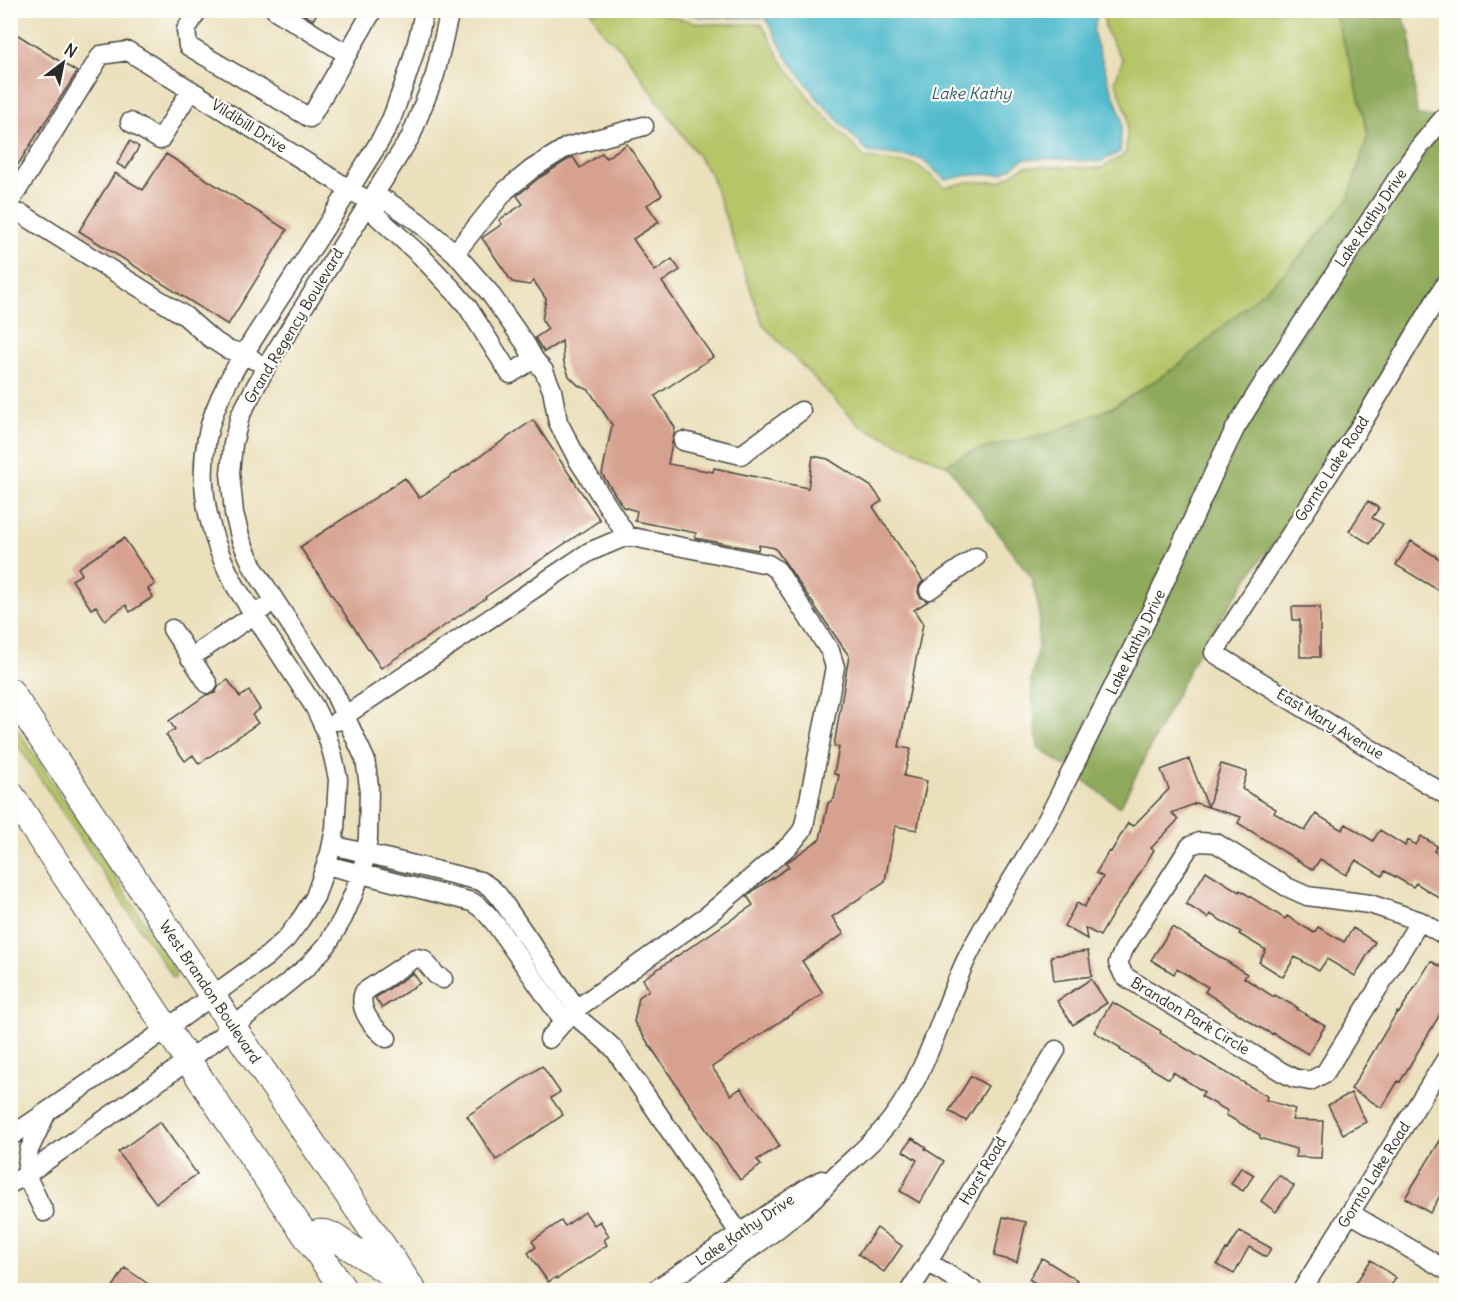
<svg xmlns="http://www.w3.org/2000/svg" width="1457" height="1301" viewBox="0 0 1457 1301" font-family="Delius,sans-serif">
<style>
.green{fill:#b5c567;stroke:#707849;stroke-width:1.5}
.forest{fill:#90aa5c;stroke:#5e6a44;stroke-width:1.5}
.water{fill:#51bbcd;stroke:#3e737c;stroke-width:1.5}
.building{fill:#d7a18f}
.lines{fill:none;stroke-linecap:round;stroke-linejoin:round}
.minor-casing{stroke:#484641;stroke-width:21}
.highway-casing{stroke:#484641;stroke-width:28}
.minor{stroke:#fff;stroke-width:18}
.highway{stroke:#fff;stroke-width:26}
.labels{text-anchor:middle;stroke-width:4.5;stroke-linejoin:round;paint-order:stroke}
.street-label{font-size:15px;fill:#2b2b2b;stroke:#fdfcf7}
.water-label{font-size:16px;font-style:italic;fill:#385d64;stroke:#fdfcf7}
</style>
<rect width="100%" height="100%" fill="#fdfcf7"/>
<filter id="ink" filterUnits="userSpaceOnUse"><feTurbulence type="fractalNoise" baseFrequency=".0167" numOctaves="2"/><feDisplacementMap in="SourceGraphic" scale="12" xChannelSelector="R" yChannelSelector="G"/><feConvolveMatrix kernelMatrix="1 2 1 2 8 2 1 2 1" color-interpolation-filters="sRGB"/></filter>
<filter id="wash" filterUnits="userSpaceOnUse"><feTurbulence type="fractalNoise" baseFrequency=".008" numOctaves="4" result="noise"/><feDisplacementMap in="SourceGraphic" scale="24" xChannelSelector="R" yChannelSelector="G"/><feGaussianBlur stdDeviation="1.35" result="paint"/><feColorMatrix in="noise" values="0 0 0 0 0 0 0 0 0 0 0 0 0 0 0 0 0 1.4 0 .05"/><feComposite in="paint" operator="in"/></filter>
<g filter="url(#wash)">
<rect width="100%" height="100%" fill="#ebe0bc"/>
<!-- green -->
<path class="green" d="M591 11H646L703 24H762L781 60 812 102 865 158 917 165 945 187 969 182H991L1001 181 1025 166 1101 168 1123 156 1126 152 1128 115 1115 80 1123 60C1114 45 1100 29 1105 11H1334L1354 76 1368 135 1348 200 1290 268 1178 366 1113 407 1051 433 997 445 965 454 946 465 860 426 763 325 710 173 621 49 603 32Z
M11 720 168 958 176 975 175 978H173L11 735Z"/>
<!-- forest -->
<path class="forest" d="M1334 11H1400L1410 34 1417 116 1435 117 1179 534 1066 767 1038 747 1031 681 1038 646 1039 609 1031 577 949 467 946 465 965 454 997 445 1051 433 1113 407 1178 366 1290 268 1348 200 1368 135 1354 76Z
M1446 125V269L1358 416 1278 540 1264 554 1198 652 1120 807 1078 776 1251 415 1408 175Z"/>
<!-- water -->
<path class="water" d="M674 11H1098L1093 32 1108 80 1122 118 1120 152 1100 162 1057 159H1024L1002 174 969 175 946 180 920 158 868 152 817 98 786 56 766 18 704 17Z"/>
<g id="blocks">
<!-- building -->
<path class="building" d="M297 10H319L313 20Z
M10 30 77 72 10 177Z
M130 141 139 147 126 169 117 164Z
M627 144 662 195 647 205 659 222 633 239 655 271 672 259 680 270 662 282 713 357 655 396 675 428 668 464 713 472 714 468 808 488 813 456 828 459 872 487 882 501 873 507 923 581 919 586 918 592 920 597 928 601 914 610 923 624 899 747 911 749 904 776 927 781 917 830 895 826 885 881 832 917 844 934 802 961 823 993 712 1067 731 1095 741 1088 780 1146 757 1160 761 1165 740 1180 634 1022 639 997 649 990 643 979 753 905 747 896 757 888 789 867 786 863 820 839 828 803 834 799 839 775 834 774 839 747 834 746 849 656 775 548 759 545 758 550 695 538 696 533 635 521 637 511 623 507 602 474 612 425 589 390 578 385 569 376 564 363 562 341 544 352 535 338 548 329 542 320 546 299 534 281 529 285 512 282 482 238 502 224 499 220 523 204 517 196 539 178 572 157H573L580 168 602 153 606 158Z
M166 154 287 230 228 325 79 231 115 173 143 190Z
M533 420 600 520 485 597 486 598 381 668 300 547 405 478 419 498Z
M1368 501 1379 508 1372 518 1383 524 1370 544 1349 531Z
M124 538 155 584 148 589 153 597 130 612 126 605 105 620 96 606 91 609 72 580 82 574 78 568Z
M1411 541 1446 563V595L1396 565Z
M1292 607H1320V657H1300V620H1293Z
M228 680 240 697 249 691 260 709 252 715 258 723 199 764 193 755 185 761 166 735 175 729 169 721 206 695 215 693 219 686Z
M1189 759 1208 807 1196 803 1172 813 1178 820 1151 848 1154 850 1129 891 1115 910 1100 936 1085 928 1087 939 1064 926 1077 903 1084 907 1103 877 1096 873 1109 851 1111 852 1128 823 1133 826 1169 789 1161 770Z
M1221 764 1247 772 1242 789 1276 809 1274 813 1305 831 1316 814 1342 830 1346 824 1373 841 1380 830 1405 846 1408 840 1416 845 1421 836 1437 846 1434 851 1446 858V890L1441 899 1416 883 1413 887 1385 871 1382 876 1356 860 1346 875 1320 859 1313 870 1238 823 1241 817 1208 807Z
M1206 871 1239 892 1240 890 1285 919 1287 916 1314 933 1318 927 1344 942 1353 928 1375 942 1355 976 1327 959 1319 971 1295 957 1283 977 1259 962 1266 950 1239 934 1241 932 1210 914 1208 918 1186 904Z
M1172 927 1247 974 1244 978 1274 997 1275 995 1298 1008 1297 1009 1325 1026 1308 1054 1273 1033 1272 1034 1257 1026 1205 992 1208 987 1177 969 1174 974 1151 960Z
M1088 951 1092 976 1054 981 1051 956Z
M1431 961 1446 970V1004L1400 1082 1398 1081 1382 1108 1351 1089 1397 1012 1399 1013Z
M413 973 420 983 382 1008 375 998Z
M1091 979 1107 1003 1073 1025 1057 1001Z
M1112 1002 1161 1031 1160 1033 1218 1068 1267 1096 1266 1100 1295 1109 1292 1120 1323 1121 1321 1158 1296 1157V1149L1260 1138V1135L1226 1115 1228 1111 1201 1096 1204 1092 1173 1072 1169 1079 1120 1050 1121 1048 1094 1032Z
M542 1066 560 1092 551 1098 563 1115 496 1160 467 1116Z
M971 1076 988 1086 966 1121 949 1111Z
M1351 1093 1366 1122 1343 1134 1328 1105Z
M160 1122 197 1174 156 1203 118 1152Z
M1446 1131V1185L1430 1213 1405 1198Z
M912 1138 926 1147 925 1149 944 1161 920 1203 900 1191 917 1160 903 1151Z
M1241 1167 1254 1175 1243 1191 1231 1184Z
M1279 1175 1294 1186 1276 1212 1261 1201Z
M585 1212 594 1225 600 1221 609 1236 604 1240 607 1245 557 1279 556 1277 548 1282 528 1253 536 1247 532 1241 561 1221 565 1226Z
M1003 1217 1026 1222 1017 1262 994 1256Z
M877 1228 902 1246 884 1272 858 1254Z
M1240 1231 1271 1248 1266 1257 1249 1247 1234 1274 1217 1265 1226 1249 1227 1250Z
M1042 1258 1077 1280 1070 1290H1046L1029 1279Z
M1371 1260 1396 1278 1388 1290H1351Z
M125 1268 157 1290H111Z"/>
</g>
</g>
<g filter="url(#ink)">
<use href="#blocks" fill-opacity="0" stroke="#484641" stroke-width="1.5"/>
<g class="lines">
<!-- minor casing -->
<g class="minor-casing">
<path id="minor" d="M198 10 186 30 188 46 310 118 373 10
M275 10 347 54
M130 122 160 140 191 90
M10 202 101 55 128 51 370 202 378 217 421 256 455 292 467 306 510 374 534 359 525 343 489 292 455 253 417 221 387 201 370 202
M10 214H22L185 316 210 338 227 349 244 354 254 360
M455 253 506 190 532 169 567 147 644 126
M1446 283 1364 420 1214 653 1446 795
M534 359 544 371 552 390 558 422 578 460 627 536
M683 441 741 455 801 411
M929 590 976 557
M172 629 208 684
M190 658 264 608
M337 721 589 552 627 536 768 564 777 570 830 651 835 667 804 826 801 832 791 844 709 914 572 1012 549 1039
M332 845 480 881C492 887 498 894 505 905L577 1009
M326 865 472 902C483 908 489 916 497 926L564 1022
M1420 921 1325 1073 1310 1081 1294 1078 1282 1072 1124 976 1118 963 1124 949 1190 846 1199 842 1216 843 1287 887 1307 896 1370 904 1420 921 1446 936
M572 1012C585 1026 602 1036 615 1050L750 1249
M387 1038C374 1029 357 1009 364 992L415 958 423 959 436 975 443 979
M10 1137 137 1050 266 957 286 939 301 919 315 897 330 853 335 829 338 779 333 756 325 729 314 706 236 587C211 542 197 490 207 438 215 394 246 351 270 313 300 267 330 221 359 174 369 158 381 141 389 124 393 116 396 106 399 98 410 69 419 41 424 10
M10 1184 26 1175 189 1060 233 1027 307 967 327 945 343 918 355 890 364 862 368 838 369 786 365 759 333 690 253 567 241 540 234 513 230 473 233 444 240 416 266 367 411 136 435 75 448 19V10
M44 1212 26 1175 29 1150 46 1114
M1350 1213 1446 1270
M928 1262 973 1290
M655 1290 810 1186 822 1180
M690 1290C722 1268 756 1247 786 1222 797 1213 808 1204 817 1195 825 1188 831 1179 839 1172 858 1154 878 1138 893 1117 929 1068 941 1013 966 960 990 910 1024 864 1050 814L1154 605 1216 468 1236 427 1272 369 1403 170 1421 145 1446 115
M910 1290 928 1262 1056 1050
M1302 1290 1446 1059"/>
</g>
<!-- highway casing -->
<g class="highway-casing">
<path id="highway" d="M10 691 233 1027 413 1290
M10 793 281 1200 344 1290
M307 1237C316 1233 322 1231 331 1235L399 1279"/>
</g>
<!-- minor -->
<use href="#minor" class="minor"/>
<!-- highway -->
<use href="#highway" class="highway"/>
</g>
</g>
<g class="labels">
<!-- street labels -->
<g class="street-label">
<text transform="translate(249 126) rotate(32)" y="5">Vildibill Drive</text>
<text transform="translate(1371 218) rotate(-56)" y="5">Lake Kathy Drive</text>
<text transform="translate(294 326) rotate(-59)" y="5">Grand Regency Boulevard</text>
<text transform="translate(1332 469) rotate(-57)" y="5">Gornto Lake Road</text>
<text transform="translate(1136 642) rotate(-64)" y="5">Lake Kathy Drive</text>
<text transform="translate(1330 724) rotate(31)" y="5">East Mary Avenue</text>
<text transform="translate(210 992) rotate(56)" y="5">West Brandon Boulevard</text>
<text transform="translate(1190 1016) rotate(31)" y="5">Brandon Park Circle</text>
<text transform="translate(983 1171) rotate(-59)" y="5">Horst Road</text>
<text transform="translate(1374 1175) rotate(-58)" y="5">Gornto Lake Road</text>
<text transform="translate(745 1230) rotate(-34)" y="5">Lake Kathy Drive</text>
</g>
<!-- water labels -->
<g class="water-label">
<text x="971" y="99">Lake Kathy</text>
</g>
</g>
<!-- margin -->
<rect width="1457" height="1301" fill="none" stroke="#fdfcf7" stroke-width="36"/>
<!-- north arrow -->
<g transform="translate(63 63) rotate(32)" stroke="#fdfcf7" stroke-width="4.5" paint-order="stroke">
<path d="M0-4.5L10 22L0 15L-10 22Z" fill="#2b2b2b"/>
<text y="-9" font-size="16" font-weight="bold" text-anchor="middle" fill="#2b2b2b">N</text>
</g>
</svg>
